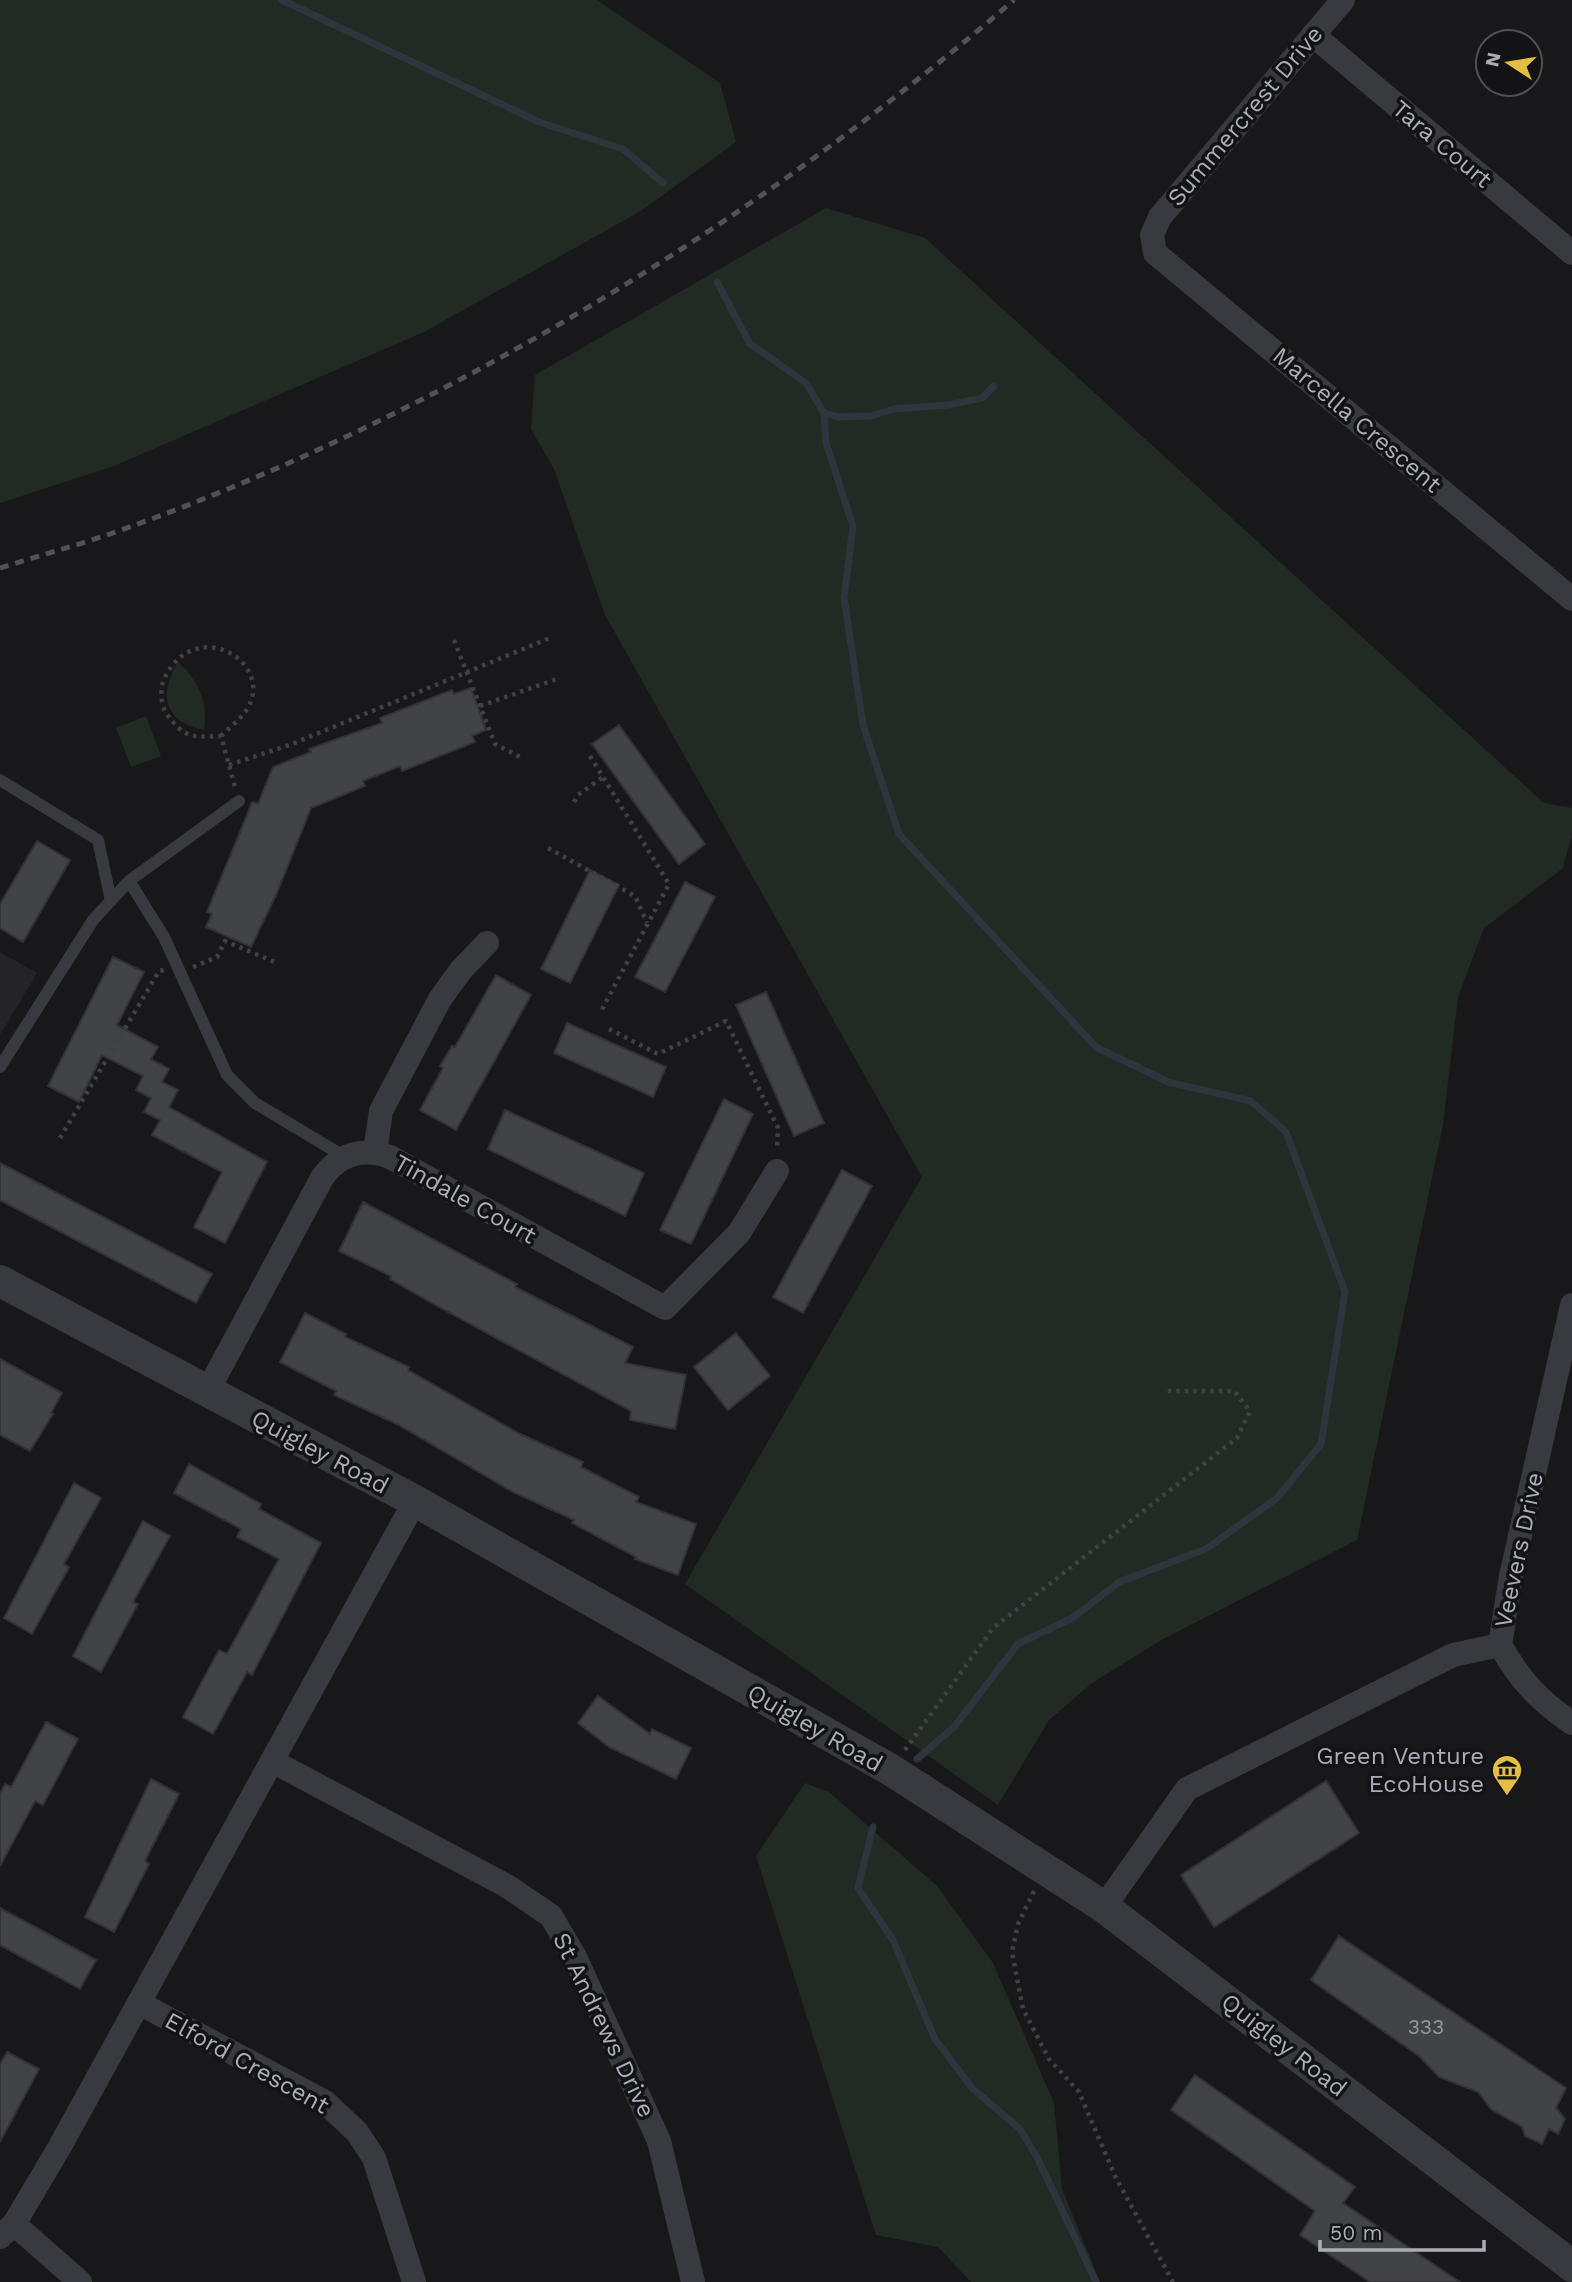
<svg xmlns="http://www.w3.org/2000/svg" width="1572" height="2282" viewBox="0 0 1572 2282" font-family="'Work Sans',sans-serif">
<style>
.built{fill:#242427}
.green{fill:#222a24}
.lines{fill:none;stroke-linecap:round;stroke-linejoin:round}
.stream{stroke:#2f353d;stroke-width:7}
.building{fill:#424347;stroke:#333236;stroke-width:2}
.path{stroke:#3f4145;stroke-width:4.5;stroke-dasharray:3.5 5;stroke-linecap:butt}
.service{stroke:#393a3f;stroke-width:12}
.minor{stroke:#393a3f;stroke-width:24}
.tertiary{stroke:#393a3f;stroke-width:32}
.rail{stroke:#515257;stroke-width:5;stroke-dasharray:9 7;stroke-linecap:butt}
.labels{text-anchor:middle;stroke-width:7;stroke-linejoin:round;paint-order:stroke}
.number-label{font-size:21px;fill:#91939c}
.street-label{font-size:24px;fill:#abaeb9;stroke:#131315}
.poi-label{font-size:24px;fill:#abaeb9;stroke:#131315;text-anchor:end}
</style>
<rect width="100%" height="100%" fill="#18181a"/>
<!-- built -->
<path class="built" d="M0 952 37 973 0 1035Z"/>
<!-- green -->
<path class="green" d="M0 0H597L720 83 736 142 641 211 424 332 114 466 0 503Z
M826 208 925 238 1544 803 1572 808V837L1562 869 1484 928 1458 997 1443 1125 1357 1540 1163 1639 1092 1683 1049 1720 998 1805 685 1584 922 1177 605 615 554 469 531 429 535 375Z
M178 662C199 681 208 702 204 730 164 722 158 695 178 662Z
M146 716 161 756 131 767 116 728Z
M805 1783 829 1792 937 1886 993 1963 1054 2103 1062 2189 1100 2282H971L938 2247 876 2235 756 1856Z"/>
<g class="lines">
<!-- stream -->
<path class="stream" d="M282 0 539 122 623 149 663 183
M717 282 750 344 806 383 824 413 826 443 853 526 844 597 863 725 899 834 1096 1047 1168 1082 1251 1101 1286 1132 1345 1292 1321 1444 1277 1498 1206 1549 1119 1582 1074 1617 1018 1644 954 1727 917 1759
M824 413 839 417 870 416 894 409 948 405 982 398 994 386
M873 1827 858 1888 893 1940 935 2039 972 2088 1020 2129 1038 2159 1096 2282"/>
</g>
<!-- building -->
<path class="building" d="M471 688 486 730 472 736 475 742 402 771 400 766 363 781 365 786 311 808 276 895 251 947 206 927 212 914 207 912 245 820 252 802 258 804 273 767 311 752 309 749 382 723 380 718 452 690 454 694Z
M619 725 705 844 679 864 592 744Z
M37 841 70 860 23 942 0 928V904Z
M590 870 619 885 570 983 541 969Z
M685 882 715 897 665 992 635 977Z
M113 957 144 972 117 1025 158 1047 151 1059 169 1069 162 1082 178 1090 169 1107 267 1162 225 1243 194 1227 222 1172 152 1135 160 1120 144 1112 151 1098 136 1090 143 1076 102 1055 79 1102 48 1086Z
M496 975 531 995 456 1130 420 1110 443 1068 440 1066 452 1046 455 1047Z
M766 992 824 1123 794 1136 736 1005Z
M567 1023 666 1067 653 1097 554 1053Z
M724 1099 753 1114 691 1244 660 1230Z
M505 1110 644 1173 625 1216 488 1149Z
M0 1163 212 1274 196 1303 0 1200Z
M842 1170 872 1186 803 1313 773 1297Z
M363 1202 517 1284 515 1287 633 1347 625 1363 686 1375 675 1429 630 1420 631 1411 437 1306 390 1279 391 1276 339 1251Z
M305 1313 346 1334 345 1337 409 1367 408 1370 520 1434 583 1462 581 1467 639 1497 636 1502 696 1524 678 1575 635 1559 636 1557 572 1523 574 1520 511 1491 397 1424 334 1395 336 1391 280 1362Z
M736 1333 770 1376 728 1410 694 1367Z
M0 1359 62 1393 51 1413 53 1414 30 1451 0 1435Z
M189 1464 261 1504 259 1509 321 1543 252 1675 247 1672 213 1734 183 1717 219 1650 227 1654 279 1559 237 1537 241 1529 174 1493Z
M74 1483 101 1498 64 1564 69 1567 32 1634 4 1618Z
M143 1521 170 1536 133 1602 138 1604 101 1672 73 1656Z
M598 1696 650 1734 652 1729 691 1748 676 1779 609 1747 578 1723Z
M46 1722 78 1739 43 1805 35 1801 0 1866V1794L5 1784 11 1787Z
M151 1779 179 1794 145 1861 149 1864 114 1932 85 1917Z
M1326 1781 1359 1833 1214 1927 1181 1875Z
M0 1908 96 1960 80 1989 0 1945Z
M1339 1936 1566 2088 1556 2108 1565 2119 1558 2134 1549 2129 1542 2144 1525 2136 1522 2127 1491 2109 1478 2092 1439 2077 1420 2057 1311 1980Z
M7 2052 39 2069 0 2142V2064Z
M1195 2075 1355 2187 1343 2203 1460 2282H1370L1300 2235 1315 2211 1171 2110Z"/>
<g class="lines">
<!-- path -->
<path class="path" d="M454 640 495 744 520 757
M480 706 557 679
M221 736C229 728 241 719 247 709 276 664 197 614 165 677 160 687 160 703 166 713 185 739 191 737 221 736L235 787
M590 756 669 884 600 1013
M229 765 292 744 550 638
M574 802 578 795 603 777
M548 848 635 896 647 923
M193 967 217 957 225 941 277 963
M609 1029 658 1054 726 1021 778 1128 777 1150
M60 1138 159 971 164 970
M905 1750 993 1628 1237 1438 1250 1411 1234 1391H1167
M1034 1891 1018 1924 1012 1952 1023 2009 1049 2059 1079 2092 1116 2178 1173 2282"/>
<!-- service -->
<path class="service" d="M0 780 98 840 111 901
M129 881 164 937 227 1075 255 1103 345 1157
M0 1067 93 920 129 881 239 801"/>
<!-- minor -->
<path class="minor" d="M1343 0 1160 217 1152 235 1155 253 1572 599
M1313 35 1572 253
M375 1152 381 1111 440 999 461 970 487 943
M207 1392 322 1178C339 1154 363 1147 390 1157L665 1308 739 1233 777 1171
M1500 1645C1520 1680 1538 1700 1572 1723
M272 1761 507 1886 551 1916 575 1957 659 2141 693 2282
M1104 1907 1187 1789 1453 1655 1500 1645 1511 1576 1572 1305
M139 2003 325 2102 357 2132 374 2158 414 2282
M14 2224 80 2282
M0 2237 14 2224 59 2148 415 1501"/>
<!-- tertiary -->
<path class="tertiary" d="M0 1281 415 1501 891 1770 1104 1907 1572 2266"/>
<!-- rail -->
<path class="rail" d="M0 568C35 557 71 547 107 535 434 421 752 225 1014 0"/>
</g>
<!-- icons -->
<defs>
<g id="museum-pin" transform="scale(1.575)"><path d="M0 17L-7.5 6A9.5 9.5 0 1 1 7.5 6Z" fill="#e3be47" stroke="#131315"/><path d="M0-6L6-3V-2H-6V-3ZM-5-1h2V3h-2ZM-1-1h2V3h-2ZM3-1h2V3H3ZM-6 4H6V6H-6Z" fill="#111"/></g>
</defs>
<g fill-rule="evenodd">
<use href="#museum-pin" x="1507" y="1770"/>
</g>
<g class="labels">
<!-- number labels -->
<g class="number-label">
<text x="1426" y="2034">333</text>
</g>
<!-- street labels -->
<g class="street-label">
<text transform="translate(1245 116) rotate(-50)" y="8">Summercrest Drive</text>
<text transform="translate(1442 144) rotate(40)" y="8">Tara Court</text>
<text transform="translate(1357 420) rotate(40)" y="8">Marcella Crescent</text>
<text transform="translate(465 1199) rotate(29)" y="8">Tindale Court</text>
<text transform="translate(320 1452) rotate(28)" y="8">Quigley Road</text>
<text transform="translate(1519 1550) rotate(-78)" y="8">Veevers Drive</text>
<text transform="translate(815 1728) rotate(30)" y="8">Quigley Road</text>
<text transform="translate(604 2025) rotate(64)" y="8">St Andrews Drive</text>
<text transform="translate(1284 2045) rotate(38)" y="8">Quigley Road</text>
<text transform="translate(247 2063) rotate(29)" y="8">Elford Crescent</text>
</g>
<!-- poi labels -->
<g class="poi-label">
<text x="1484" y="1764">Green Venture<tspan x="1484" dy="28">EcoHouse</tspan></text>
</g>
</g>
<!-- north arrow -->
<g transform="translate(1509 63) rotate(282)"><circle r="33" fill="#131315" stroke="#505157" stroke-width="2"/>
<path d="M0-5L12 26L0 18L-12 26Z" fill="#e3be47"/>
<text y="-10" font-size="19" font-weight="bold" text-anchor="middle" fill="#abaeb9">N</text>
</g>
<!-- scale -->
<path d="M1320 2240v10h164v-10" fill="none" stroke="#abaeb9" stroke-width="3.5"/>
<text x="1330" y="2240" font-size="21" fill="#abaeb9" stroke="#131315" stroke-width="5" paint-order="stroke">50 m</text>
</svg>
